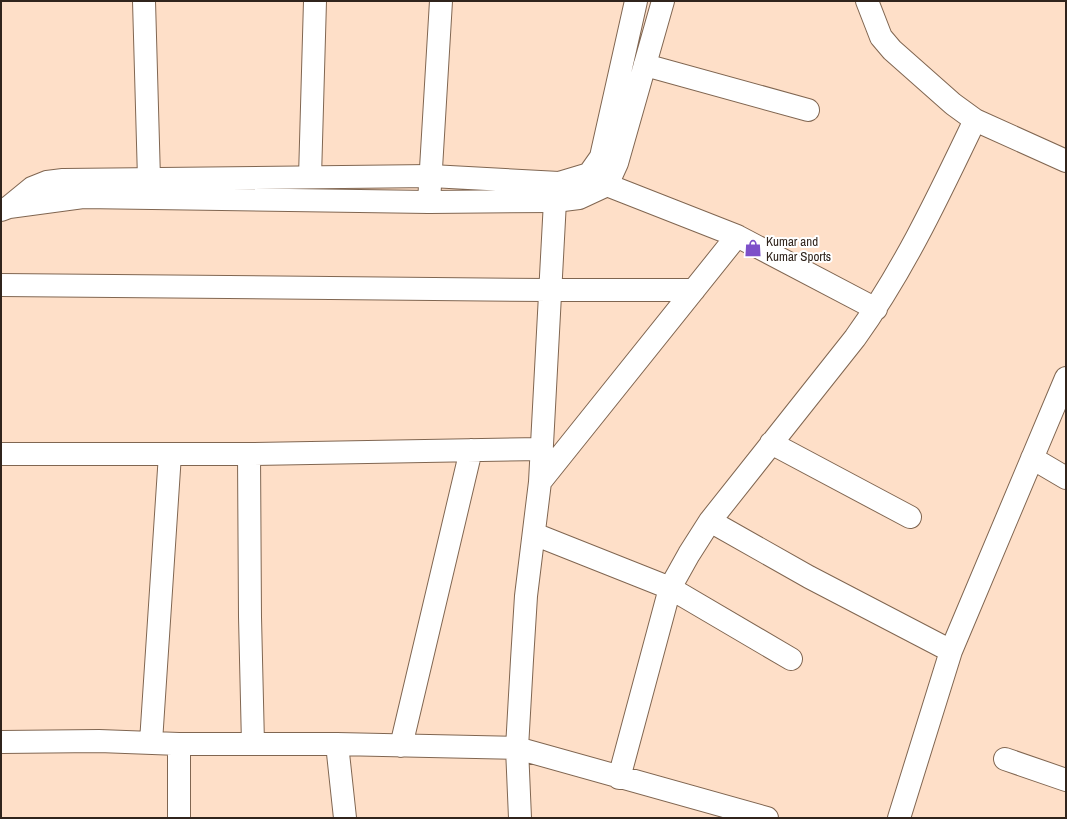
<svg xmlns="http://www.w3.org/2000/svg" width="1067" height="819" viewBox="0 0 1067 819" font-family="'Archivo Narrow',sans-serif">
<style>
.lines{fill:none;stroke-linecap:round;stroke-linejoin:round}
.street-casing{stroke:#806651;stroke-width:24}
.secondary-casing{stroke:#806651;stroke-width:24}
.street{stroke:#fff;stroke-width:22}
.secondary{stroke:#fff;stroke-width:22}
.labels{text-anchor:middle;stroke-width:4;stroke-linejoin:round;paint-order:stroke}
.poi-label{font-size:13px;fill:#30241c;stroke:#fff;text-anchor:start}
</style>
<rect width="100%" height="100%" fill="#fedfc8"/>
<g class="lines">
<!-- street casing -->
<g class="street-casing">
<path id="street" d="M144 1 149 179
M867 1 881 37 892 50 953 104 975 120 1066 161
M645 65 808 110
M592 176 607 185 737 236
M310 177 315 1
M429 202 441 1
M1 285 549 290H694
M771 443 910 517
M1 454H249L542 449
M249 454 250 617 253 744
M1032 458 1066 478
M540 482 737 236 876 309
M710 521 809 577 951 651
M534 534 670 588 791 659
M1 742 99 741 179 744H337L517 748 767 818
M151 742 170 454
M337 744 345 818
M401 746 471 450
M1005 759 1066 780
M619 778 670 588 689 554 710 521 855 338C904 270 939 195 975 120
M179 818V744
M520 818 517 748 522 660 526 596 540 482 555 201 559 183
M899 818 951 651 1066 378"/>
</g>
<!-- secondary casing -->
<g class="secondary-casing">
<path id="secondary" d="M10 206 32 188 47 182 63 180 431 176 559 183 589 174 601 157 636 1
M1 210 9 207 83 197 429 202 555 201 579 198 607 185 617 163 663 1"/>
</g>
<!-- street -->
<use href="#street" class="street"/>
<!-- secondary -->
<use href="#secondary" class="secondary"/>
</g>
<!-- icons -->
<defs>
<g id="shop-bare" transform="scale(1.38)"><path d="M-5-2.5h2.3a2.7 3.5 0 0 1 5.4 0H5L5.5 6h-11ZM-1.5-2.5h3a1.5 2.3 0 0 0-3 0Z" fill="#7d50c9" stroke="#fff" stroke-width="2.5" paint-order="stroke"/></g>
</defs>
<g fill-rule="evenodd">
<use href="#shop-bare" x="753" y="248"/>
</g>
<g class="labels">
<!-- poi labels -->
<g class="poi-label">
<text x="766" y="246">Kumar and<tspan x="766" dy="15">Kumar Sports</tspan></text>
</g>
</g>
<!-- border -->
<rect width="1067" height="819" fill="none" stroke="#30241c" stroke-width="4"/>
</svg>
